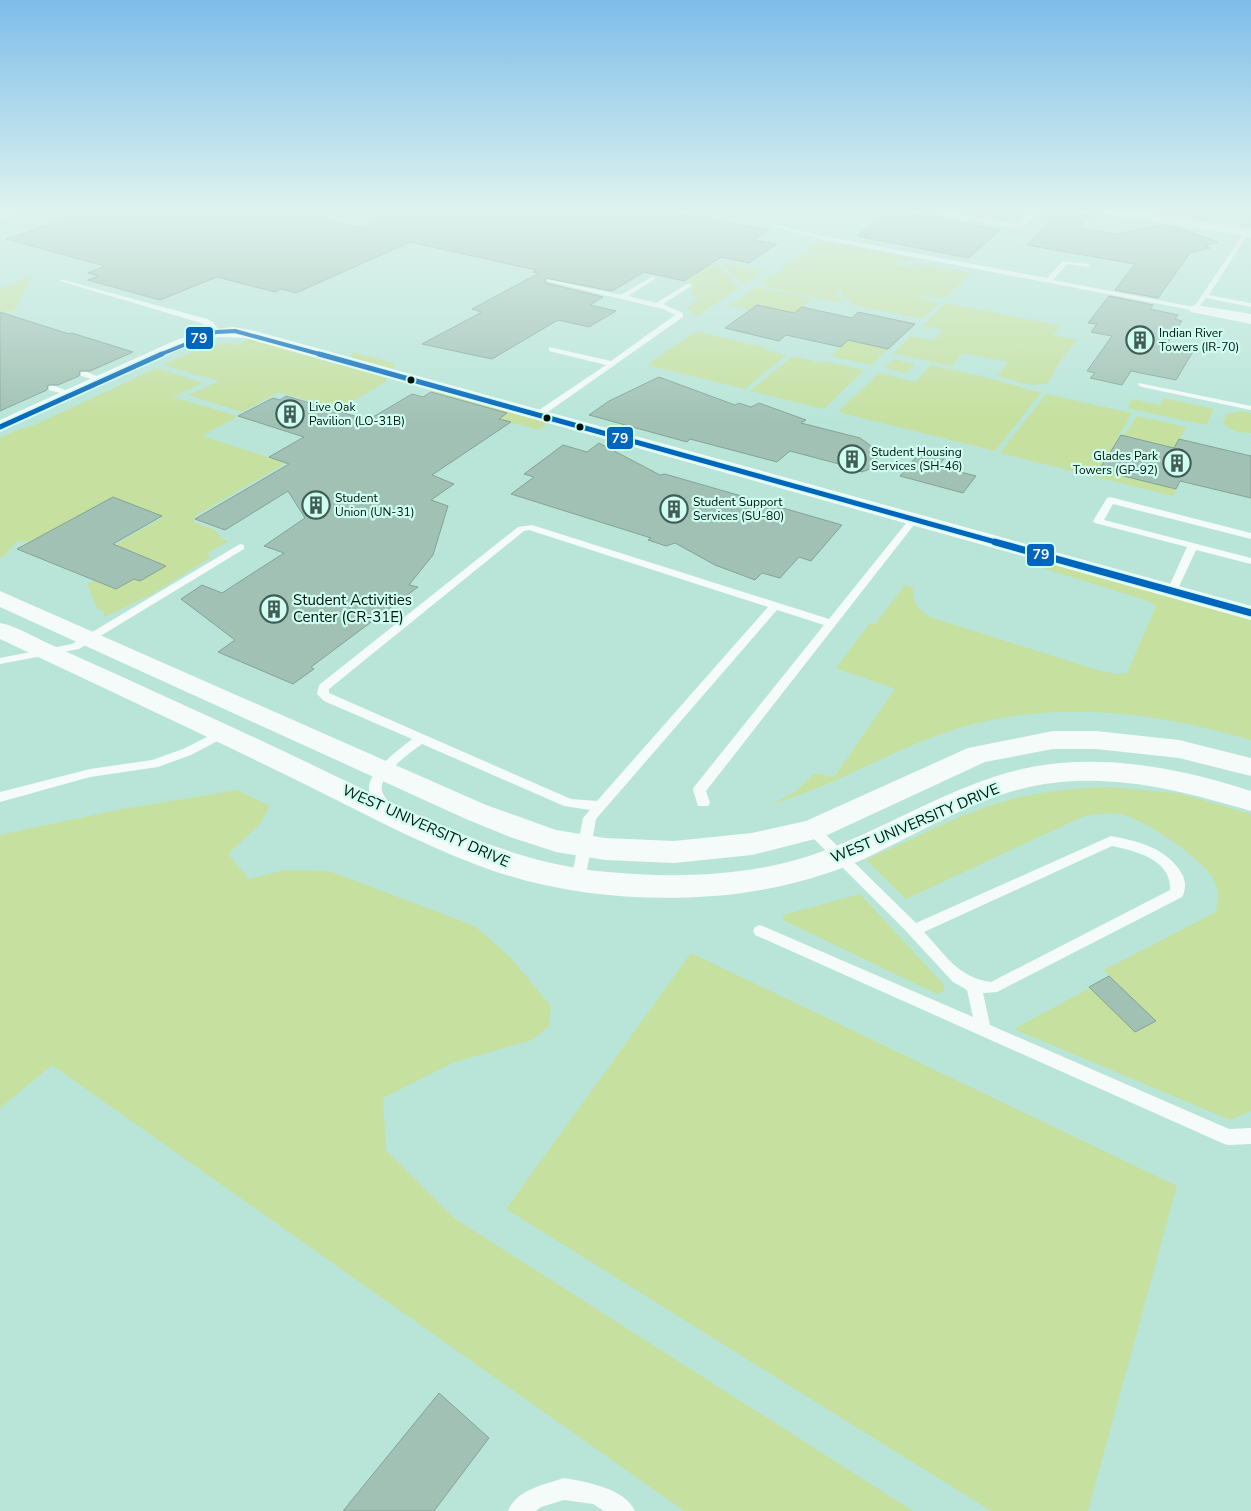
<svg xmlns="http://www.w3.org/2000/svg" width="1251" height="1511" viewBox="0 0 1251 1511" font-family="'Nunito Sans',sans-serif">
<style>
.green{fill:#c5e09f}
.building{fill:#a1c1b4;stroke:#84a397}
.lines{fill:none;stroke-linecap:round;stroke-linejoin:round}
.lane{fill:#f4fbf9;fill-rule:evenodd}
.street{fill:#f4fbf9;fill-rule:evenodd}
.secondary{fill:#f4fbf9;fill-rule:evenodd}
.bus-1-far2-casing{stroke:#cffdef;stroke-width:5.5}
.bus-1-far1-casing{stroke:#cffdef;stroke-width:8}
.bus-1-casing{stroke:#cffdef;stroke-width:10}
.bus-1-far2{stroke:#0065bd;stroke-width:4}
.bus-1-far1{stroke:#0065bd;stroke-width:5}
.bus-1{stroke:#0065bd;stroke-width:7}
.bus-dot{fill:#00140f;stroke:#cffdef;stroke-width:2}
.labels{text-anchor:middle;stroke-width:4.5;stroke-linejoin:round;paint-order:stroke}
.far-poi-label{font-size:12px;fill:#00140f;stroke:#cffdef;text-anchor:start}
.poi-label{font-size:15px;fill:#00140f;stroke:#cffdef;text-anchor:start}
.street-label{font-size:15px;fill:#00140f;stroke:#cffdef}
.line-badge{stroke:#cffdef;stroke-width:2}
.badge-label{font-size:14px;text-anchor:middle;font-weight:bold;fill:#fff}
</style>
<rect width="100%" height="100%" fill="#b9e5d9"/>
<!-- green -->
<path class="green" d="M821 240 917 259 894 264 897 266 917 264 972 273 945 298 916 296 939 304 922 319 854 305 842 296V291L838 290 836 293 843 301 842 303 770 288 762 282Z
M721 263 763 271 744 285Z
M705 265 720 267 739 288 697 316 686 308 700 298 691 295 695 286 686 281 702 271 697 269Z
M32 277 14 311 0 312V289Z
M757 287 813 299 794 313 757 305 750 310 730 305Z
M946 303 1061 326 1053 335 1077 340 1061 360 1047 384 1031 385 997 376 1008 362 963 353 951 366 893 353 911 336 933 341 943 330 922 326Z
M696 331 767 348 765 350 786 355 745 389 647 365Z
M249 339 386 378 387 381 338 410 279 392 242 412 188 395 219 381 163 365C183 356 218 339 239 345Z
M848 340 888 349 871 365 831 356Z
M354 352 396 364 394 369 349 357Z
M793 356 823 363 825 361 864 370 824 409 750 391Z
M894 359 915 364 906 373 885 368Z
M931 365 993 379 1041 393 995 451 838 412 879 373 915 382Z
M157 368 203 383 173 397 238 416 202 436 286 463 195 516 194 522 215 530 222 539 228 541 208 553 210 558 152 594 105 617 103 611 97 608 87 584 100 577 109 586 116 589 134 579 140 581 165 566 115 545 163 517 113 498 31 542 17 541 5 555 0 558V438L20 429 30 427Z
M434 391 548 423 539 430 499 419 507 413 432 392Z
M1046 394 1132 413 1100 470 1176 489 1173 496 1000 453Z
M1164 398 1214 409 1206 425 1127 408 1132 399 1160 405Z
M1243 411 1251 413V433L1237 432 1223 424 1226 414Z
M1137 416 1186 427 1175 448 1124 436Z
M1036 559 1251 620V740C1147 709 1034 697 930 738 876 759 826 789 769 805L795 792 815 773 834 777 895 689 836 668 870 623 875 624 905 585 913 588C911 602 919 610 930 617L1097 670 1115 674 1127 673 1156 606 1148 601 1033 565 1028 562Z
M1112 787 1182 794 1251 814V1111L1230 1120 1014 1029 1110 977 1104 970 1216 912C1218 901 1219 888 1213 878 1200 857 1145 820 1121 814 1107 812 1095 814 1082 817L906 899 866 860C907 842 949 819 992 805 1031 792 1071 788 1112 787Z
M237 790 270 806 259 825 228 854 249 879 285 870 329 871 475 926 510 957 551 1006 549 1026 532 1040 452 1063 383 1098 386 1150 454 1218 913 1511H684L52 1065 0 1108V835L117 810Z
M860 894 944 985V991L937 994 783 920V915Z
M691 953 1177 1186 1088 1511H991L506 1209Z"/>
<!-- building -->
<path class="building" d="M92 210H279L361 228 398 212 403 213 411 210H656L768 230 754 240 777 244 749 263 721 257 684 281 644 272 612 291 545 278 546 283 603 297 590 305 616 311 589 327 558 320 492 359 422 344 482 312 472 309 539 273 533 272 536 270 410 242 296 293 281 289 275 292 217 277 160 300 88 280 99 276 88 273 105 266 6 239Z
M889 211 968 224 1000 230 969 258 857 236Z
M1060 211 1089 216 1079 228 1116 234 1163 225 1177 227 1218 242 1204 246 1210 248 1190 253 1158 298 1115 290 1135 264 1027 245Z
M1109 296 1153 305 1150 309 1178 315 1175 319 1182 321 1167 344 1194 350 1176 380 1131 371 1122 385 1090 378 1095 373 1087 371 1112 336 1091 332 1097 324 1088 323Z
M757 305 794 313 802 307 852 318 858 312 915 324 888 349 848 340 841 347 786 335 779 341 725 328Z
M0 312 69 334 72 333 133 352 90 371H80L79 376 58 385H48L47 390 0 411Z
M659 377 735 405 739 403 751 407 759 403 806 420 801 423 860 438 870 445 880 465 862 472 854 468 790 451 777 462 690 439 687 442 589 415 609 401Z
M431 392 507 413 499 419 511 422 432 475 454 484 431 500 448 506 433 555 409 585 418 587 311 667 314 669 293 684 218 652 235 640 181 599 202 585 222 593 284 553 264 546 305 518 288 491 225 530 195 519 289 464 269 457 304 437 238 416 273 398 280 400 286 396 368 420 412 394 423 397Z
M1121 435 1174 448 1179 439 1251 456V498L1180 481 1176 489 1099 470Z
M599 443 660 475 665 474 842 525 811 561 799 557 780 578 762 573 755 580 715 565 675 543 666 546 648 540 651 538 511 494 534 477 524 474 563 445 587 452Z
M922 450 946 456 938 466 976 476 963 493 900 476Z
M113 497 162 516 113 544 166 566 140 581 134 579 116 589 17 549Z
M1109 976 1156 1021 1135 1032 1089 987Z
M439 1393 489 1438 434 1511H343Z"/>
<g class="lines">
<!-- lane -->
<path class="lane" d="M19 210H28L0 220V216Z
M933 210 1016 224 1034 210H1041L1024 225 1016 228 944 216 933 213Z
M771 223 819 235 1047 278 1063 261 1088 264 1091 266 1090 267 1067 264 1053 280 1194 307 1246 230 1249 232 1209 295 1251 303V307L1206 298 1196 311 819 239 769 226Z
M653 276 655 277V279L628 296 656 303 687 284H691V286L663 304 683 313V317L542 416H536V412L606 365 549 351V347L611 361 675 315 663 309 546 281V279L621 295Z
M60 279 207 319 213 322 220 332 213 334 207 326 201 323 60 281Z
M81 372H87L106 380 102 382 81 376Z
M1139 383 1251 406V410L1142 387 1138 385Z
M49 386H55L75 394 71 396 49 390Z
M1110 497 1251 533V539L1113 504 1104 520 1251 558V564L1196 550 1177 591 1172 594 1168 593 1167 591 1187 547 1095 523 1093 521 1107 498Z
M914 516 917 517V521L706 791 710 803 708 806H698L693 790 694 787 824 625 777 610 596 819 585 881 583 885H573L571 881 583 818 590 810 564 806 422 744C411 752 378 775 382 791 384 798 391 804 395 811L393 814H383C379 807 371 799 369 790 366 773 400 749 412 739L324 701 317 694 319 685 518 527 532 525 829 619 911 517ZM529 530 768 607 597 801 571 799 329 693V689L524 531Z
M240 544 244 545V549L79 649 0 664V658L72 644Z
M221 730 225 731 227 734 225 737 191 755 158 767 90 777 0 802V792L90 769 152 760 183 749Z
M813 825 818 827 916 923 1111 836C1138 841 1167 848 1182 874 1186 881 1186 890 1182 897L997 992 983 993 990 1025 1229 1129 1251 1128V1144L1228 1145 1222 1143 755 935 753 931 755 927 760 925 765 927 973 1017 967 990 953 982 904 929 808 833 806 830 808 827ZM1112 846C1136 851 1172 860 1170 890L991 982C958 978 945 954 924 932Z
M564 1478C586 1482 625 1488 635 1511H604L593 1504 564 1500 541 1507 536 1511H508C517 1489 544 1485 564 1478Z"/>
<!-- street -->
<path class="street" d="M1099 210H1129L1251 229V237L1105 214Z
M1196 305 1251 314V324L1191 312 1189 309 1191 306Z
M233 327 251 330 1251 606V620L245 338 220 337 187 346 0 432V420L176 340 207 330Z"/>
<!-- secondary -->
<path class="secondary" d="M0 591 486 805 556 830 605 838 674 841 752 833 806 821 968 748 1053 731H1096L1179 740 1251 758V776L1179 758 1096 749H1053L985 762 823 837 752 855 674 863 605 860 556 852 510 837 466 819 0 607Z
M0 623C15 626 29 634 43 641 67 652 91 663 116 674 186 706 257 738 327 772 418 815 506 863 608 872 681 879 762 876 831 848 895 823 954 785 1022 769 1098 752 1177 767 1251 791V811C1176 789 1100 769 1021 789 963 804 911 838 857 862 812 881 763 892 714 896 634 902 553 894 477 865 411 840 348 805 284 774 190 728 95 684 0 639Z"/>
<!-- bus-1-far2 casing -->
<g class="bus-1-far2-casing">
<path id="bus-1-far2" d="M159 355 216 332 235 331 323 355"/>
</g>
<!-- bus-1-far1 casing -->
<g class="bus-1-far1-casing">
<path id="bus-1-far1" d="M319 354 999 543
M0 427 162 354"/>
</g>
<!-- bus-1 casing -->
<g class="bus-1-casing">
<path id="bus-1" d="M995 542 1251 613"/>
</g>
<!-- bus-1-far2 -->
<use href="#bus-1-far2" class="bus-1-far2"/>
<!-- bus-1-far1 -->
<use href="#bus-1-far1" class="bus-1-far1"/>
<!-- bus-1 -->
<use href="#bus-1" class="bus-1"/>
</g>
<!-- sky -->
<linearGradient id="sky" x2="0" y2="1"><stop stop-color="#7ebde9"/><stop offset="0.5" stop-color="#e0f3ee"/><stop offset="1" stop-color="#e0f3ee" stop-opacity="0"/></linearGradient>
<rect width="1251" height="422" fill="url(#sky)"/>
<!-- icons -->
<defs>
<g id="building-ring" transform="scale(1.4375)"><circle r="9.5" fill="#cffdef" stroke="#415d56" stroke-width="1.5"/><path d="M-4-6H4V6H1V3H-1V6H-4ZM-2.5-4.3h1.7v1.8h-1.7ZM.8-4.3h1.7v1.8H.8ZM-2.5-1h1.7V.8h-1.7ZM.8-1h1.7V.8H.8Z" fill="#415d56"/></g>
</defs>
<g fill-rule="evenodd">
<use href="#building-ring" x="1140" y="340"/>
<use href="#building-ring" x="290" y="414"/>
<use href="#building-ring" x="852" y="459"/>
<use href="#building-ring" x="1177" y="463"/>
<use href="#building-ring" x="316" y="505"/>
<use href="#building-ring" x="674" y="509"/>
<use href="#building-ring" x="274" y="609"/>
</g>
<!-- markers -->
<g class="bus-dot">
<circle cx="411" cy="380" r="4.5"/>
<circle cx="547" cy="418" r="4.5"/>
<circle cx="580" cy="427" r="4.5"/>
</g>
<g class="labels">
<!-- far-poi labels -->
<g class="far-poi-label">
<text x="1159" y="337">Indian River<tspan x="1159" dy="14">Towers (IR-70)</tspan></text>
<text x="309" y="411">Live Oak<tspan x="309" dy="14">Pavilion (LO-31B)</tspan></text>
<text x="871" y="456">Student Housing<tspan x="871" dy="14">Services (SH-46)</tspan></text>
<text x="1158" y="460" text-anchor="end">Glades Park<tspan x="1158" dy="14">Towers (GP-92)</tspan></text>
<text x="335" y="502">Student<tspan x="335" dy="14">Union (UN-31)</tspan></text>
<text x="693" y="506">Student Support<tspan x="693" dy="14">Services (SU-80)</tspan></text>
</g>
<!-- poi labels -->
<g class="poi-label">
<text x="293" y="605">Student Activities<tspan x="293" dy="17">Center (CR-31E)</tspan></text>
</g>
<!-- street labels -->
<g class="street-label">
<text transform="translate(915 823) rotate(-23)" y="5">WEST UNIVERSITY DRIVE</text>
<text transform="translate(426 826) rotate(24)" y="5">WEST UNIVERSITY DRIVE</text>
</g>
</g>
<g class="line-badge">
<rect x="185" y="326" width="29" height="24" rx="5" fill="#0065bd"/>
<rect x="606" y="426" width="28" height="24" rx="5" fill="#0065bd"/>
<rect x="1026" y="543" width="29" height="24" rx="5" fill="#0065bd"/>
</g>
<g class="badge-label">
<text x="199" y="343">79</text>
<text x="620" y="443">79</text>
<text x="1041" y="559">79</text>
</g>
</svg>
